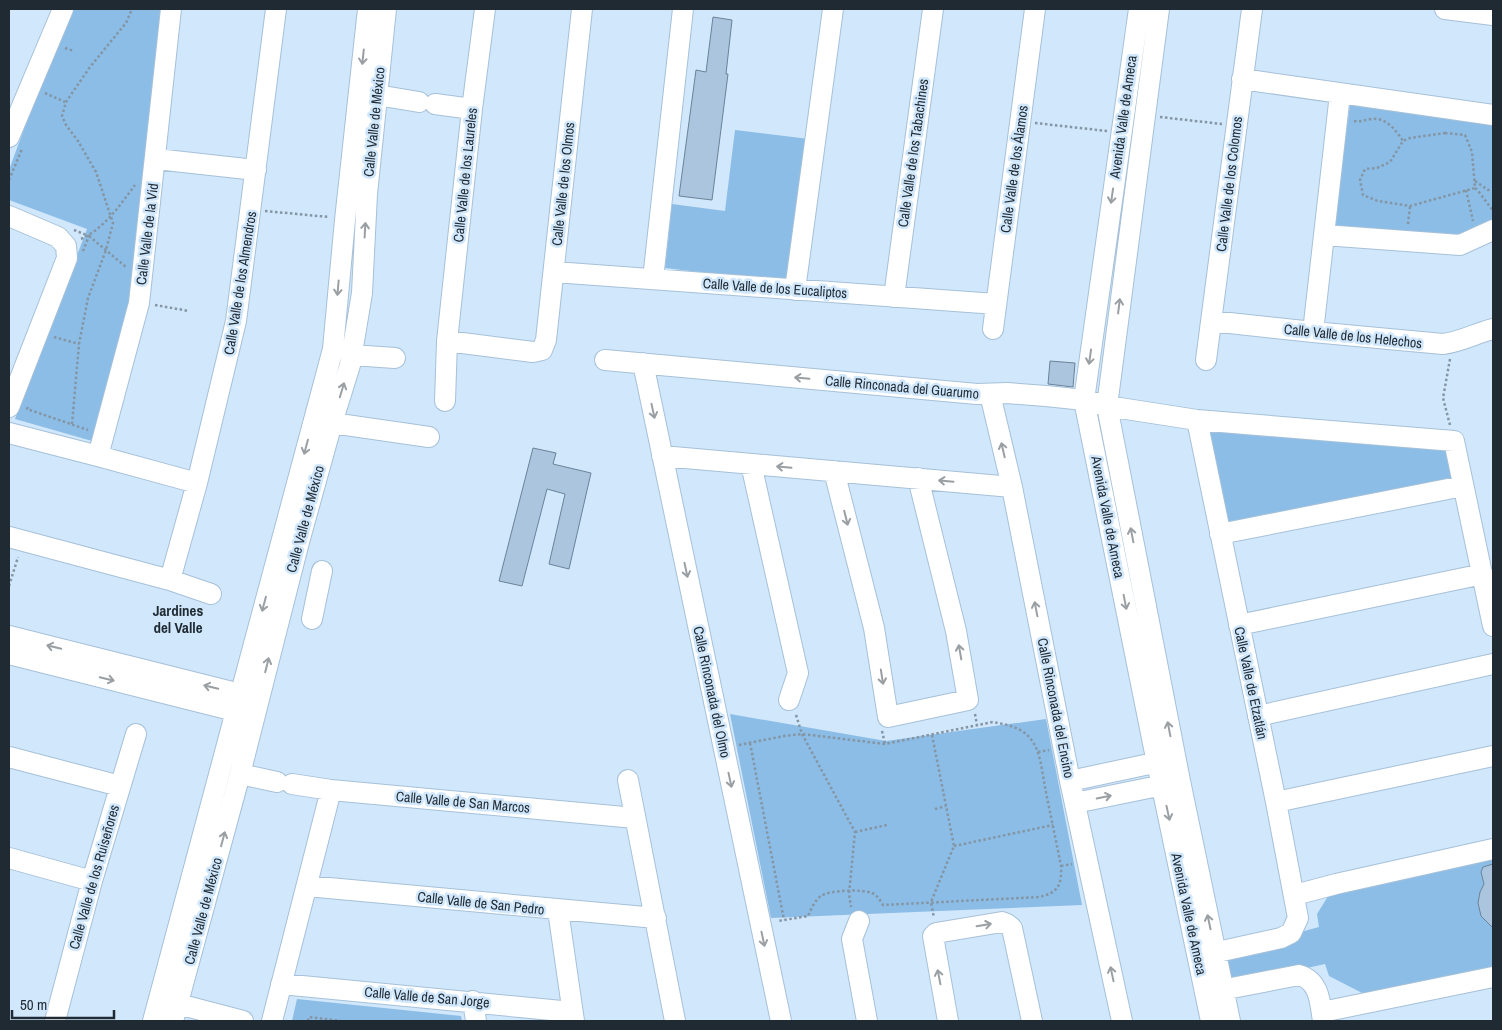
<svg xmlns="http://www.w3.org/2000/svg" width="1502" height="1030" viewBox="0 0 1502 1030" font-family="'Archivo Narrow',sans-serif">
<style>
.green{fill:#8cbde6}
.building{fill:#aac5dd;stroke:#6a8399}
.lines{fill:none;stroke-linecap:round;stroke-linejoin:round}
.minor-casing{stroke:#a6c1d9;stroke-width:22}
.path{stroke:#8495a4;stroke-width:2.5;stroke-dasharray:2.5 2.5;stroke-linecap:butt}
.minor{stroke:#fff;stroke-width:20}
.oneway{stroke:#9a9fa3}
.labels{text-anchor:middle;stroke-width:5;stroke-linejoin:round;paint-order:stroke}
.street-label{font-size:14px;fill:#1f2a33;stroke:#d1e7fb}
.neighbourhood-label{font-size:15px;font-weight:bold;fill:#1f2a33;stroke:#d1e7fb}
</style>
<rect width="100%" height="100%" fill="#d1e7fb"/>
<!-- green -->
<path class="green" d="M68 9H167L133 300 99 443 15 419 87 229 9 200V170Z
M1351 98 1493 121V227L1459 242 1332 232Z
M735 130 809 139 792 283 665 268 672 204 725 211Z
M1212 429 1452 450 1455 473 1450 483 1222 529 1203 438Z
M730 714 886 741 1046 719 1082 905 771 918Z
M1493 853V967L1368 996 1329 976 1325 964 1231 985 1223 953 1319 927 1317 914 1335 885Z
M297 999 461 1016 462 1021H292Z"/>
<!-- building -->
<path class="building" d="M713 17 732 20 726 74H728L712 200 679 196 696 70 706 72Z
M1050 361 1075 363 1073 387 1048 384Z
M533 448 556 453 553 464 591 473 569 569 549 564 565 494 547 489 522 586 499 581Z
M1493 864V928L1481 916 1478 903 1480 892 1484 884 1481 872 1483 867Z"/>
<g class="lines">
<!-- minor casing -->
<g class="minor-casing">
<path id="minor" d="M1139 9 1084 400 1157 763 1211 1021
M1159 9 1107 406 1180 781 1230 1021
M1445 9 1493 15
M1242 79 1493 115
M377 95 419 102
M435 104 472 109
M9 137 63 9
M156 159 256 170
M9 216 58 237 66 246 67 258 9 407
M1324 235 1460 245 1493 230
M554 272 996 304
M653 279 683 9
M795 290 833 9
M894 297 933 9
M1211 321 1313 332 1443 344C1461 342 1476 333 1493 329
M993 329 1035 9
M1313 332 1340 94
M447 341 533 352 542 350 546 340 582 9
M352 355 395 358
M605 360 977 394 1007 393 1046 396 1084 400 1107 406 1197 420 1454 441 1493 626
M1206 360 1252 9
M643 363 781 1021
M990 394 1012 487 1070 781 1122 1021
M445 401 447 341 472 109 485 9
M1197 420 1276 802 1298 918 1291 933 1281 938 1204 955
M332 423 429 437
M9 433 98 456 197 483
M98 456 139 303 171 9
M662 456 1012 487
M751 464 798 673 789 700
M834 471 874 628 888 717 968 700 956 631 918 478
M1220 534 1463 486
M9 537 170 580 211 594
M170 580 197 483 236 321 276 9
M312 619 322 571
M1239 625 1483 574
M9 636 252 697
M9 654 247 714
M1258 716 1493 664
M9 757 120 786
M240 774 277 782
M628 780 675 1021
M1070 781 1168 760
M292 784 331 790 635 818
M1276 802 1493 756
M1075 803 1173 783
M9 858 92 881
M307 886 656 918
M1295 895 1336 884 1493 849
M558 910 574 1021
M859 921 852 939 867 1021
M281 984 572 1012
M1211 992 1299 975C1320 981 1320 1003 1323 1021
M473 1001 476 1021
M178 1004 243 1021
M1322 1012 1493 977
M55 1021 92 881 136 734
M153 1021 333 349 345 220 368 9
M173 1021 240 774 299 542 332 423 350 365 362 293 367 194 386 9
M272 1021 331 790
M948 1021 933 936 936 933 1002 922 1007 924 1012 928 1032 1021"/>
</g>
<!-- path -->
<path class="path" d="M65 48 74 51
M45 93 65 102
M1160 117 1222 124
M1354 121C1360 122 1365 120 1371 119 1386 117 1396 130 1403 141
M1035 123 1107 131
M1445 133 1465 135 1472 152 1475 188 1410 206 1378 201 1363 195 1360 180 1365 169 1377 168 1390 162 1403 141 1410 138Z
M9 180 22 149
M1475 181 1488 190 1493 189
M1475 188C1482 194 1486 203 1493 210
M1466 190 1473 221
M265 211 329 217
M1408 224 1410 206
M74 230 89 236 83 251
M89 236 126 267
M81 239C105 228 120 205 135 185
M155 305 189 311
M54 337 79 344
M1450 359 1443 398 1450 425
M28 407 27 409 88 430
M72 424 79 344 88 298 106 250 113 223 96 172 78 141 66 125 62 116 66 102 90 67 126 23 132 9
M9 586 18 557
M975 714 977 725
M796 715 802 734 855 832 849 894 851 907
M882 731 885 744
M932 735 954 846 931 902 934 918
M750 743 784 920
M739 745 784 736 802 734 885 744 993 722C1009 725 1024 728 1033 742 1041 755 1042 772 1045 787 1050 813 1056 840 1061 866 1062 885 1058 893 1039 897L883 905C880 900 877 895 872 893 863 889 829 890 821 896 815 900 811 909 808 916L778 921
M1038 752 1049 750
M935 809 946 806
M855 832 887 825
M954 846 1053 825
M1061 866 1072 864
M308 1021 309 1017 341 1021"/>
<!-- minor -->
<use href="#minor" class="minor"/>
</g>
<!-- one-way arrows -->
<defs><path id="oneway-shaft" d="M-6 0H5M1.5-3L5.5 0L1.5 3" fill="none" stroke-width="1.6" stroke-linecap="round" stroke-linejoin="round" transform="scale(1.25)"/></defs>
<g class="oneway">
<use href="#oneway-shaft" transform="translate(363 57) rotate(96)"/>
<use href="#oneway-shaft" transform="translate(1112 196) rotate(98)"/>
<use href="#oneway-shaft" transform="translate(365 230) rotate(-87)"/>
<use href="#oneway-shaft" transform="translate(338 288) rotate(95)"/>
<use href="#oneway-shaft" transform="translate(1119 306) rotate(-83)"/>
<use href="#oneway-shaft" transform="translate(1090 357) rotate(98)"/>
<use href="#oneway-shaft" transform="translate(802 378) rotate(-175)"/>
<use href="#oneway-shaft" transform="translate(342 390) rotate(-73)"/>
<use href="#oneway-shaft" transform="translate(653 411) rotate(78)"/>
<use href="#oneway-shaft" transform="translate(306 447) rotate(105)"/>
<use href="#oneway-shaft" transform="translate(1003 450) rotate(-103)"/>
<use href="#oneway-shaft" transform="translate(784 467) rotate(-175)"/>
<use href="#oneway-shaft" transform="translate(946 481) rotate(-175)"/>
<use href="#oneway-shaft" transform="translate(846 518) rotate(76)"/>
<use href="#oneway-shaft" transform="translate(1132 535) rotate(-101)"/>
<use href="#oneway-shaft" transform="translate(686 570) rotate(78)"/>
<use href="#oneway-shaft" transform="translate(1125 602) rotate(79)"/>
<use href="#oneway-shaft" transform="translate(264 604) rotate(105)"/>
<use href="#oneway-shaft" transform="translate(1036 609) rotate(-101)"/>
<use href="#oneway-shaft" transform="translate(54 647) rotate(-166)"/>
<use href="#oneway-shaft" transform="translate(960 652) rotate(-100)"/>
<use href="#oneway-shaft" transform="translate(267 665) rotate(-76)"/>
<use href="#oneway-shaft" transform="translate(882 677) rotate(81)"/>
<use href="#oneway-shaft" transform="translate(107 679) rotate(14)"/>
<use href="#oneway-shaft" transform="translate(211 687) rotate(-166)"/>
<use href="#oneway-shaft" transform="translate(1169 729) rotate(-101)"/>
<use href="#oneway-shaft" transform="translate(730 780) rotate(78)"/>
<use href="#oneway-shaft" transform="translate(1104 797) rotate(-12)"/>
<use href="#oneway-shaft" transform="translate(1168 813) rotate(78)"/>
<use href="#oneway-shaft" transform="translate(223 839) rotate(-75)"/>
<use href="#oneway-shaft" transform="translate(1209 922) rotate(-102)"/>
<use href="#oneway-shaft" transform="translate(984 925) rotate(-9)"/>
<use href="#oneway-shaft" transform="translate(763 939) rotate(78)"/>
<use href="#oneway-shaft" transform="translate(1112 974) rotate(-102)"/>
<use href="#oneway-shaft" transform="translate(939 977) rotate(-101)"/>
</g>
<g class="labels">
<!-- street labels -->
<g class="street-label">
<text transform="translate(1123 117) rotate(-82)" y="5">Avenida Valle de Ameca</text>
<text transform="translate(374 122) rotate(-84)" y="5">Calle Valle de México</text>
<text transform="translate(913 153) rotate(-82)" y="5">Calle Valle de los Tabachines</text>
<text transform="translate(1014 169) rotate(-82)" y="5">Calle Valle de los Álamos</text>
<text transform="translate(465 175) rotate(-84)" y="5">Calle Valle de los Laureles</text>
<text transform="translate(563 184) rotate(-84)" y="5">Calle Valle de los Olmos</text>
<text transform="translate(1229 184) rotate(-83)" y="5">Calle Valle de los Colomos</text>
<text transform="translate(147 234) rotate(-83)" y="5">Calle Valle de la Vid</text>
<text transform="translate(240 283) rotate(-81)" y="5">Calle Valle de los Almendros</text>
<text transform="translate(775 288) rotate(4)" y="5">Calle Valle de los Eucaliptos</text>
<text transform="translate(1353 336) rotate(6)" y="5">Calle Valle de los Helechos</text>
<text transform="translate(902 387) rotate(5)" y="5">Calle Rinconada del Guarumo</text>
<text transform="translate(1108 517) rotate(79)" y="5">Avenida Valle de Ameca</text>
<text transform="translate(305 519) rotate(-75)" y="5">Calle Valle de México</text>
<text transform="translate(1251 683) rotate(78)" y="5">Calle Valle de Etzatlán</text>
<text transform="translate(712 692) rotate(78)" y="5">Calle Rinconada del Olmo</text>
<text transform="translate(1056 708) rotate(79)" y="5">Calle Rinconada del Encino</text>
<text transform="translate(463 802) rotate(5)" y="5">Calle Valle de San Marcos</text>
<text transform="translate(94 877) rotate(-74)" y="5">Calle Valle de los Ruiseñores</text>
<text transform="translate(481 903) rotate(6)" y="5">Calle Valle de San Pedro</text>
<text transform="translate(203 911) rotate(-75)" y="5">Calle Valle de México</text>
<text transform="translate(1189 914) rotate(78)" y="5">Avenida Valle de Ameca</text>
<text transform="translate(427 997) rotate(5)" y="5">Calle Valle de San Jorge</text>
</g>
<!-- neighbourhood labels -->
<g class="neighbourhood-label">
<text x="178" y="616">Jardines<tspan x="178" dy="17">del Valle</tspan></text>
</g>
</g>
<!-- border -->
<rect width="1502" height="1030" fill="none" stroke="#1f2a33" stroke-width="20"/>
<!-- scale -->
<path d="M12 1010v8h102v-8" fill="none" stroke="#1f2a33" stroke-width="2.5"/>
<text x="20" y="1010" font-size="15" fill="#1f2a33" stroke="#d1e7fb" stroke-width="4" paint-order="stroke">50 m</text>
</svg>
